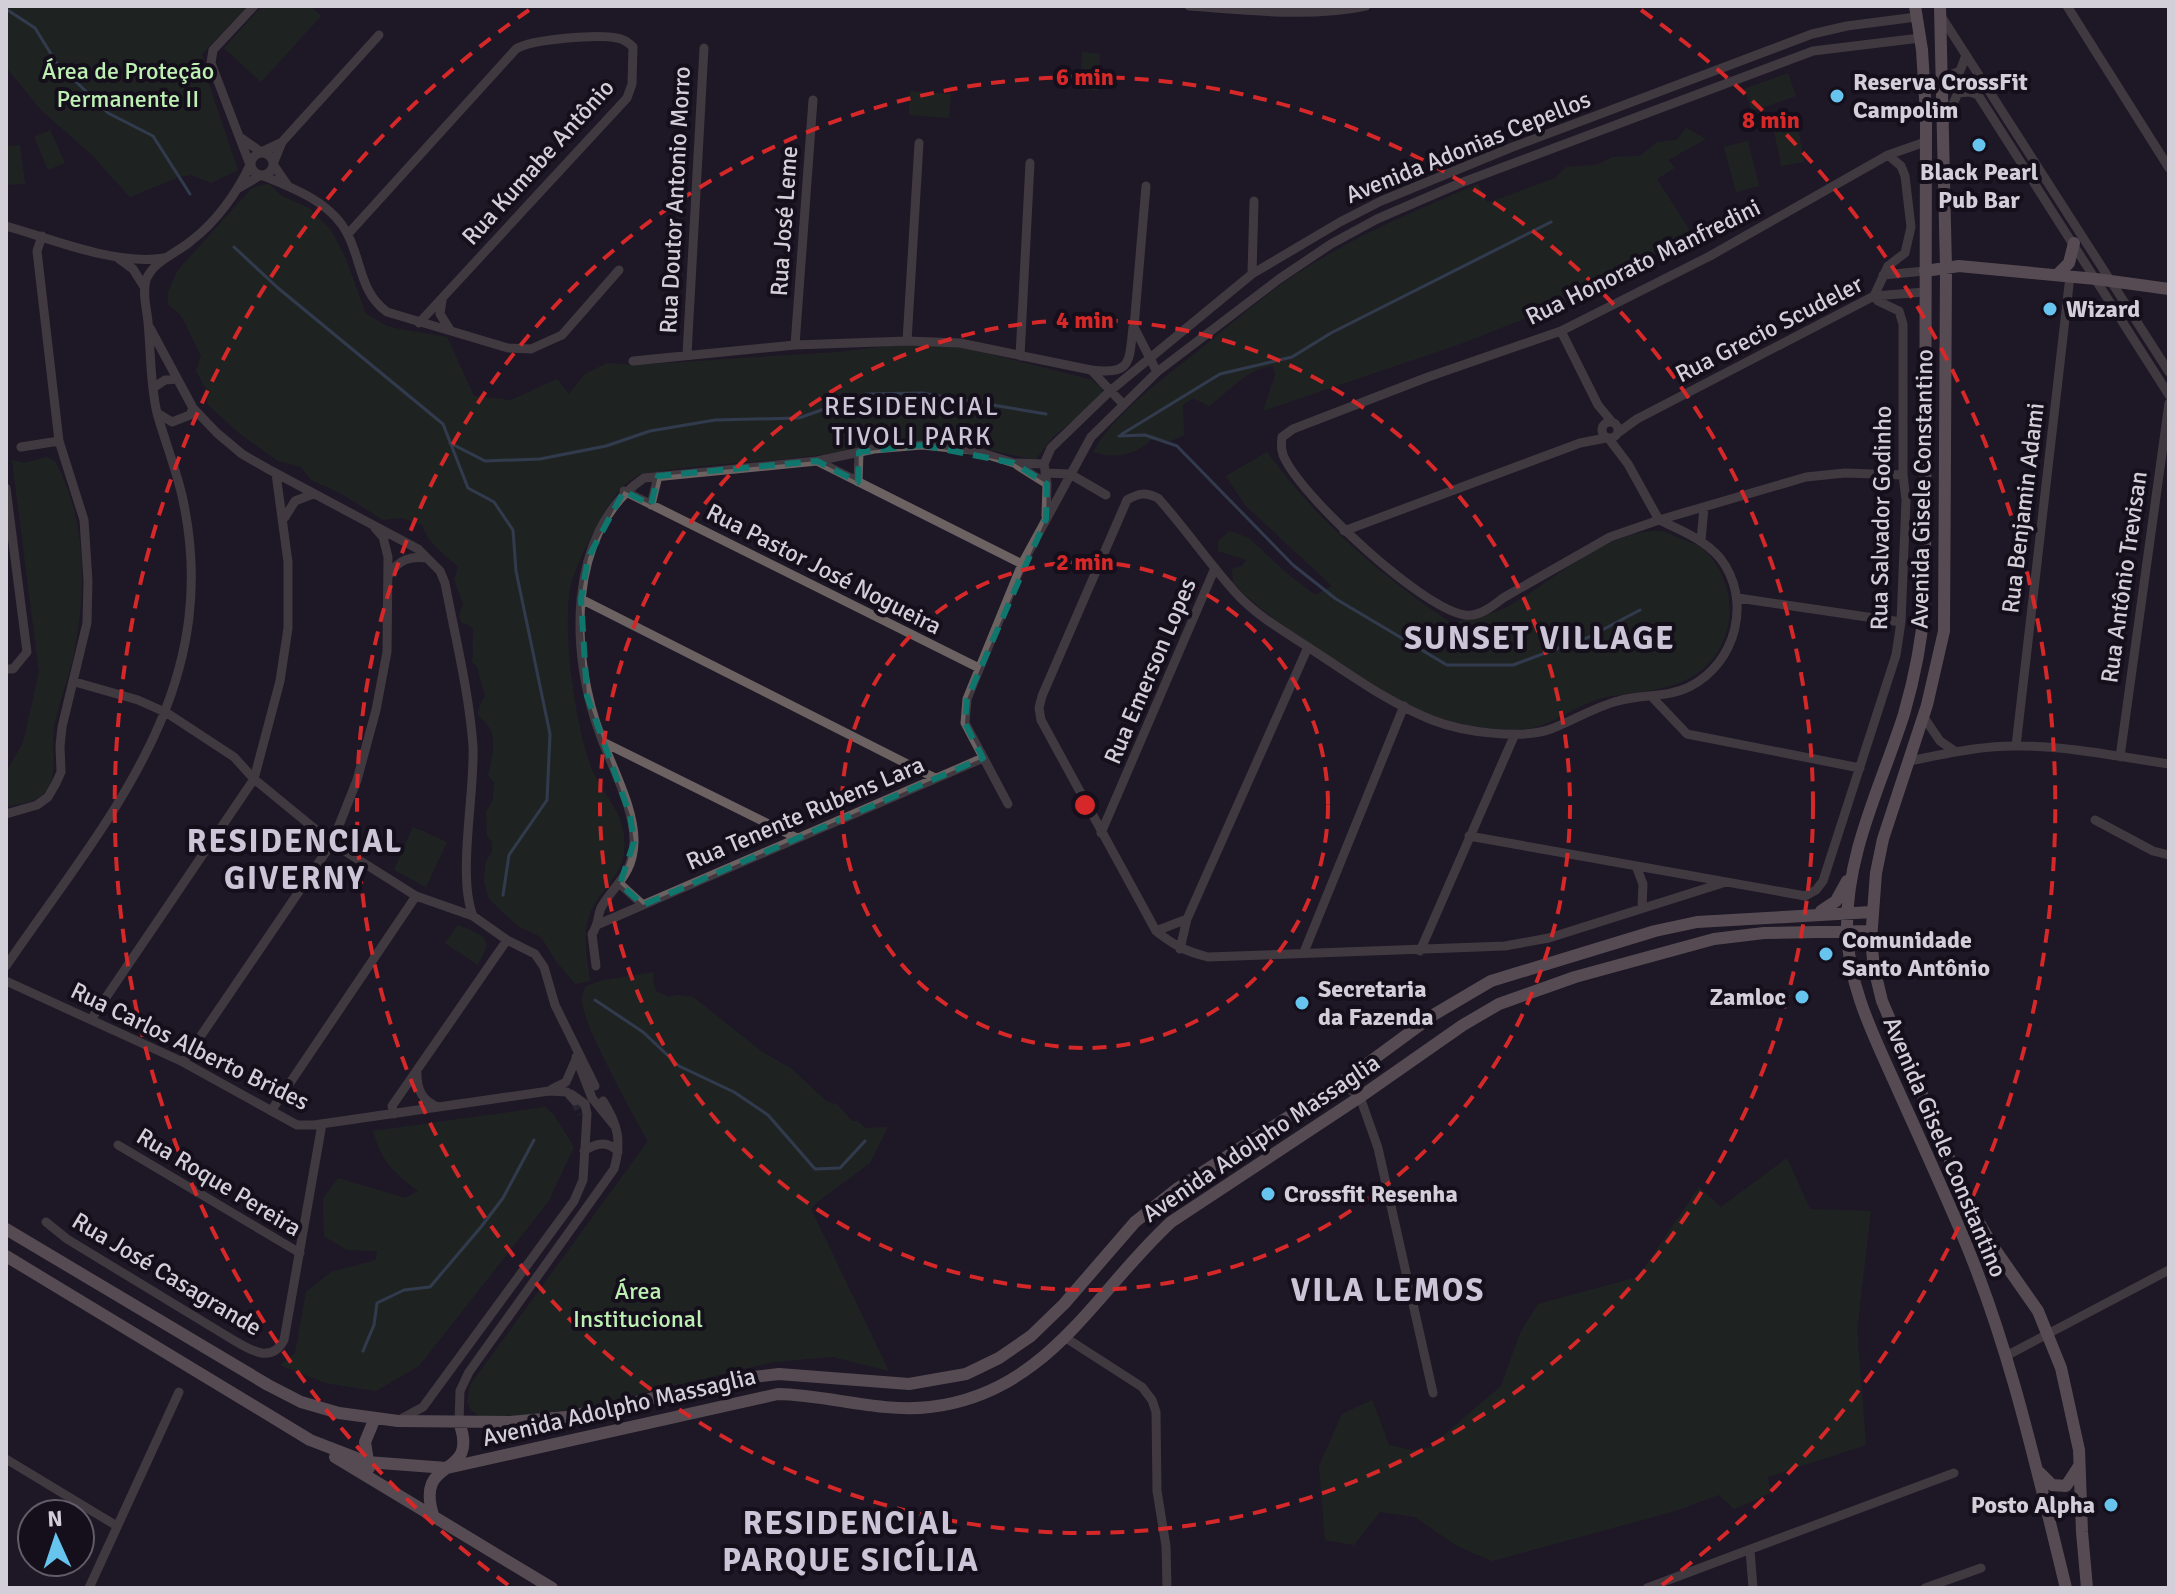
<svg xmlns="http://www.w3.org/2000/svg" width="2175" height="1594" viewBox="0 0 2175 1594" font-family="Signika,sans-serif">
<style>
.green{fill:#21321d}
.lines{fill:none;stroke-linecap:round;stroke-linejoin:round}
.stream{stroke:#4c667d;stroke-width:3}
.minor-tunnel{stroke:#393341;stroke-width:9;stroke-dasharray:9 4.5;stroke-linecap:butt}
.minor{stroke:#6c6261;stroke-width:9}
.secondary{stroke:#9b8b8a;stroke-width:12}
.marked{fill:none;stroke:#0f766e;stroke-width:6;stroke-dasharray:16 10;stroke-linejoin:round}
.ring{fill:none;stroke:#d62828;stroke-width:4;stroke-dasharray:14 10}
.poi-dot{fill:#66c4ef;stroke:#150f1c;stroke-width:3}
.labels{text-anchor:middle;stroke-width:8;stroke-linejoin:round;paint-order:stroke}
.park-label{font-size:24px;fill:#bdf0b2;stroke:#150f1c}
.poi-label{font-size:24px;font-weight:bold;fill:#d3cfd9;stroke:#150f1c;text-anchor:start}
.street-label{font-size:24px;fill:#d3cfd9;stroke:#150f1c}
.neighbourhood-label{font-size:26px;letter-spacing:2px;fill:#ccc4d7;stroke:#150f1c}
.district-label{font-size:32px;font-weight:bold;letter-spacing:2px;fill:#ccc4d7;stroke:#150f1c}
.centre{fill:#d62828;stroke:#150f1c;stroke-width:4}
.ring-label{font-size:24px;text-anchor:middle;font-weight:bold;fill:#d62828;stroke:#150f1c;stroke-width:8;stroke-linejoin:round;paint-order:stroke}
</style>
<rect width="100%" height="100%" fill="#1e1826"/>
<!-- green -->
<path class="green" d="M6 6H247L202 54 207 79 238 170 211 183 192 175 179 177 130 197 93 156 41 110 6 67Z
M262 6H310L321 16 261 82 224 48Z
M1082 52 1100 54 1098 91 1080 89Z
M1788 73 1796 96 1752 111 1744 89Z
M910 91 951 94 949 118 909 115Z
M1796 116 1804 162 1781 166 1772 120Z
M1686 128 1706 139 1668 160 1675 168 1657 179 1692 234 1566 302 1463 343 1263 411 1275 375 1273 366C1248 368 1230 391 1209 406L1193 398 1183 405 1184 435 1171 441 1151 440C1133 456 1117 459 1093 452 1115 413 1158 383 1193 355 1227 328 1261 297 1298 273 1355 236 1416 210 1478 184L1487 202 1496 200 1555 178 1566 167 1596 165 1613 157 1640 156 1657 142 1677 140Z
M50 130 65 163 48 170 34 137Z
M1748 141 1759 186 1736 192 1724 147Z
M20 145 25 184 6 185V146Z
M269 184 282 196 309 208 331 230 346 259 366 314 389 327 447 337 474 396 511 400 557 379 569 394 585 374 607 363 636 365 837 352 896 345 961 347 1077 376 1092 380 1102 388 1101 397 1053 437 1035 460C998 452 959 441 920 441 883 441 848 451 811 456 754 463 697 464 640 474 619 485 609 503 598 523 588 543 577 563 571 584 561 627 575 722 590 764 601 798 628 809 624 852 621 877 601 889 592 909 581 932 587 957 590 981L575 984 556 961 541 937 518 926 489 899 484 881 486 861 492 852V842L487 836 486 812 493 800 494 783 488 775C491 764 497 741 490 729 481 712 471 722 485 696L477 667 472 662C474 651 471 642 474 630L469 625 462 623 459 617 463 603 454 580 458 567C442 551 430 546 422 525L402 518 383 520 342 494 311 480 301 467 278 461 239 433 207 404V391L196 371 201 356 182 317 168 304V292L178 270 251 189 260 185Z
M1267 452C1317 521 1380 575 1451 623 1469 618 1492 615 1509 606 1552 582 1606 530 1659 531 1666 531 1674 536 1681 539 1688 542 1698 544 1703 549 1737 580 1739 636 1705 667 1677 693 1637 690 1602 698 1575 705 1551 727 1524 729 1500 732 1457 724 1434 716 1408 707 1383 690 1360 676 1315 648 1270 620 1233 583L1232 569 1242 566 1247 560 1218 551V541L1230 531 1249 538 1284 571 1315 595 1332 586 1245 505 1226 476Z
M47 457 55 461C87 520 87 593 73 657 68 681 58 704 54 728 50 750 60 772 45 792 37 802 18 804 6 807V772L23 743 39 672 12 460 24 463Z
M413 827 447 842 426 887 394 870Z
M458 925 477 933 484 938 487 946 478 965 445 943Z
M654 972 653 979 656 991 668 997 677 995 693 997 761 1051 792 1069 826 1101 838 1105 852 1121H858L865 1128 888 1127 870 1163 816 1203 811 1209 889 1371 833 1357 774 1362 580 1408 529 1415 480 1417 471 1410 467 1402 470 1385 648 1141C634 1116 582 1024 582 1000 582 995 584 992 585 987L599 981Z
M545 1107 554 1115 574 1147 548 1202 419 1366 376 1391 325 1383 280 1365 295 1353 306 1292 331 1272 376 1260 377 1251 347 1250 324 1236 323 1199 338 1178 405 1198 418 1191C394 1172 382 1163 373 1131Z
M1787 1158 1810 1209 1871 1211 1857 1330 1866 1445 1768 1477 1771 1493 1734 1509 1719 1495 1675 1511 1492 1561 1457 1546 1415 1517 1380 1512 1354 1545 1325 1540 1319 1466 1342 1414 1372 1400 1389 1445 1411 1450 1429 1448 1501 1386 1520 1333 1538 1304 1638 1277 1699 1187 1721 1207Z"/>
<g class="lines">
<!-- stream -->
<path class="stream" d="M6 9 35 28 56 62 108 113 153 136 190 194
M234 247 278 288 443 424 468 488 494 502 513 530 516 571 550 734 547 800 509 855 503 895
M1122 434 1220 374 1292 357 1331 333 1551 222
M1119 436 1145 435 1177 446 1293 565 1336 599 1447 665H1513L1589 637 1640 610
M450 443 485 461 540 459 606 446 650 431 715 420 799 418 866 394 922 393 1046 414
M595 1000 643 1032 679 1066 734 1092 768 1115 815 1169 840 1168 865 1141
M363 1351 374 1325 377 1303 404 1290 430 1287 481 1227 503 1198 534 1140"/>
<!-- minor-tunnel -->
<path class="minor-tunnel" d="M575 1101 581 1114"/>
<!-- minor -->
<path class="minor" d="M1189 6C1246 10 1309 18 1366 6
M2067 6 2169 168
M1941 16 2169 372
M1941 79 1960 71 1966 55
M1945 121 1958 93 1970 92 1978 95 2169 395
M241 138 261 152 282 142
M251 164a11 11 0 1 1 22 0a11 11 0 1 1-22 0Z
M288 186 273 164 282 142 379 35
M1146 186 1134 327 1157 372
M239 188 261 175C293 188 332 202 348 235 362 263 360 292 387 312L508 348 531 349 562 335 619 270
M6 226C52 239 116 266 164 258
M348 234 516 49C531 39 599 34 617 38 624 39 628 42 633 47L632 84 627 98 419 323
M118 258 133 269 145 288
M1252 274 1254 201
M1883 275 1925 271
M442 300 440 314 450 330
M150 328 193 408 217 433 242 454 268 469 418 549 440 571 445 583C455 636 469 692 473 746 475 794 457 876 473 916
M1561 331 1598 405 1612 422
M907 341 919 143
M795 345 813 100
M687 354 704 48
M1020 356 1030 163
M633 361 795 345 907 341 960 343 1091 370 1123 404
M1091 370C1132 375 1129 362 1133 327
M153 388 165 380 177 379
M159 414 172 422 190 415 193 408
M1602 430a8 8 0 1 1 16 0a8 8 0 1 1-16 0Z
M1619 432 1637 419 1874 296 1925 292
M1609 439 1628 464 1659 520 1806 477 1845 473 1903 475
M21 447 59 441
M817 461 1022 564
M1017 465 1047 484
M1045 473 1070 474 1106 495
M858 482 859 452
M6 488 27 652 13 669H6
M624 491 979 668
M651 505 658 476
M1046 516 1047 484 1044 464 1051 448 1110 391 1252 274 1340 222 1381 201 1510 148 1812 34 1847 26 1916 17
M285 517 295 501 313 494
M1344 531 1580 443 1606 438
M1701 541 1704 507
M390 574C399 559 411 556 427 558
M1738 598 1901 622
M581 599 935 778
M75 682 138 700 167 713 234 757 254 779 332 843 416 896 473 916 507 940 535 954 544 967 555 1005 595 1086
M1651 696 1687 734 1860 768
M1923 716 1940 741 1956 752
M603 742 797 838
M2016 746 2070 276
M2120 757 2169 403
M1909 761C1945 754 1983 745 2020 746 2068 746 2121 757 2169 764
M1008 804 965 723 967 699 1022 564 1091 437 1157 372 1279 279 1331 244 1377 219 1458 184 1813 51 1920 38
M6 814 37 805 48 797 56 783 61 772 60 746 62 727 87 623 88 581 84 520 59 441 37 251 42 236
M2095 820 2153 851 2169 855
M1101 833 1215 568
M1469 836 1805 896 1816 890 1823 881 1896 655 1901 622 1906 500 1903 475V324L1899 311 1878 301 1874 296 1888 266 1905 253 1911 227 1905 176 1901 166 1888 155
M1636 866 1643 884 1642 907
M1726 882 1549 938 1505 946 1208 957C1185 951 1175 946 1156 931L1041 720 1039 708 1042 696 1127 500C1139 493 1145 492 1158 498 1185 528 1208 562 1235 592 1257 617 1289 634 1317 653 1354 677 1391 704 1432 720 1463 732 1521 740 1551 729 1574 720 1595 707 1618 701 1642 694 1667 698 1689 687 1736 664 1753 600 1720 558 1704 539 1680 530 1659 520L1610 537 1503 598C1493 606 1479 617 1465 615 1421 608 1307 501 1286 461 1281 453 1281 446 1282 437L1293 429 1428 377 1561 331 1710 256 1888 155 1925 142
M620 884 643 905
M599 924 983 758
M1156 931 1187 919
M1180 949 1187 919 1308 647
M1420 951 1515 734
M1304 952 1404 706
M6 966C106 820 224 692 183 500 177 471 165 442 157 413 150 383 151 353 148 322 147 309 142 294 146 280 153 261 177 253 191 241 216 222 237 193 250 165L211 63 213 50 254 6
M596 966 592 934C600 922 597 914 602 906 616 883 633 874 634 842 635 810 612 767 601 737 570 657 565 532 644 478L817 461 874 449 922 445 972 450 1014 463 1044 464
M6 981 183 1062 297 1125H314L549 1091 567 1092 575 1101
M92 1018 254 779 280 681 288 628V562L276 474
M576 1057 592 1098 613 1124
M183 1062 332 843 357 780 376 710 387 652 388 557 383 537 375 528
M417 1073C417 1090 422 1101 438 1107
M1341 1083 1360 1097 1378 1148 1433 1393
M552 1089 566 1082 576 1059
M271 1111 416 896
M394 1114 392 1106 507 940
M118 1145 300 1253
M584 1151C596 1143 608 1140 618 1152
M46 1222 67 1239 230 1338C249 1349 271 1365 284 1340L322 1124
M1066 1338 1142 1387 1152 1400 1156 1412 1157 1491 1166 1546 1167 1588
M2006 1356 2169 1270
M401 1419 423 1407 574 1201 583 1180 587 1114 585 1104 571 1094
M459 1422 460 1391 469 1372 614 1169C622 1141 618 1125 603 1101
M6 1459 117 1526
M1750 1550 1753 1588
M89 1588 179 1392
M1647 1588 1954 1473
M1925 1588 1981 1568"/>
<!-- secondary -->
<path class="secondary" d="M1915 6 1922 50 1926 114 1925 601C1922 640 1915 676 1904 714 1881 786 1846 853 1847 929 1848 988 1875 1038 1898 1090 1920 1139 1943 1189 1964 1239 2011 1351 2037 1471 2066 1588
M1940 6 1946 268 1944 631 1927 705 1883 839 1876 873 1871 940 1874 968 1882 1001 1970 1207 1994 1248 2038 1311 2061 1368 2079 1450 2082 1532 2087 1588
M1925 271 1959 266 2096 279 2169 289
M2057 275 2069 263 2074 243
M1821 911 1836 901 1847 881
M6 1229 268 1385 301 1402 339 1413 398 1421 510 1422 566 1417 745 1378 779 1374 909 1384 966 1374 999 1358 1031 1336 1064 1304 1135 1222 1178 1188 1341 1083 1435 1014 1491 981 1655 931 1697 922 1872 912
M6 1256 310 1440 367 1462 447 1468 778 1394C829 1395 880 1413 930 1407 1048 1393 1093 1294 1171 1222L1360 1097 1463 1025 1499 1004 1575 977 1714 939 1764 933 1871 931
M335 1457 552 1588
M369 1468 365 1442 375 1418
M2039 1472 2052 1485 2066 1486 2079 1466
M434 1518C412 1453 481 1482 459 1422"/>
</g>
<!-- marked area -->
<path d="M0 0H2175V1594H0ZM922 445 1014 463 1047 484 1046 519 967 699 965 723 983 758 643 905 620 884 634 842 630 815 587 696 581 599 588 558 624 491 651 505 658 476 817 461 858 482 859 452Z" fill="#1e1826" fill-opacity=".55" fill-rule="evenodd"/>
<path class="marked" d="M922 445 1014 463 1047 484 1046 519 967 699 965 723 983 758 643 905 620 884 634 842 630 815 587 696 581 599 588 558 624 491 651 505 658 476 817 461 858 482 859 452Z"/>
<!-- distance rings -->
<g class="ring">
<circle cx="1085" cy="805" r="243"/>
<circle cx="1085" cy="805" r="485"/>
<circle cx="1085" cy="805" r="728"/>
<path d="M508 1585A970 970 0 0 1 529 10M1641 10A970 970 0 0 1 1662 1585"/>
</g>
<!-- markers -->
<g class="poi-dot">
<circle cx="1837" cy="96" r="8"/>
<circle cx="1979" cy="145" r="8"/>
<circle cx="2050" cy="309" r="8"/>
<circle cx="1826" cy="954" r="8"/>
<circle cx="1802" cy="997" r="8"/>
<circle cx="1302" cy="1003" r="8"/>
<circle cx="1268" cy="1194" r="8"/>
<circle cx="2111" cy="1505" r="8"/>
</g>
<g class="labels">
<!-- park labels -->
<g class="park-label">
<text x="128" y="79">Área de Proteção<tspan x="128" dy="28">Permanente II</tspan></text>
<text x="638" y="1299">Área<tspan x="638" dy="28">Institucional</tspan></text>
</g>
<!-- poi labels -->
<g class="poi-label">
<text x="1853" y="90">Reserva CrossFit<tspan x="1853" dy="28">Campolim</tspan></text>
<text x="1979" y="180" text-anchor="middle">Black Pearl<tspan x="1979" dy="28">Pub Bar</tspan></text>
<text x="2066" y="317">Wizard</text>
<text x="1842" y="948">Comunidade<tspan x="1842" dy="28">Santo Antônio</tspan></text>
<text x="1318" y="997">Secretaria<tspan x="1318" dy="28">da Fazenda</tspan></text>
<text x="1786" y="1005" text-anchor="end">Zamloc</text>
<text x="1284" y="1202">Crossfit Resenha</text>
<text x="2095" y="1513" text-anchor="end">Posto Alpha</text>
</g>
<!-- street labels -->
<g class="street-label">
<text transform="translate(1468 147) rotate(-22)" y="8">Avenida Adonias Cepellos</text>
<text transform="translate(538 162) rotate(-48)" y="8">Rua Kumabe Antônio</text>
<text transform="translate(675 200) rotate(-87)" y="8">Rua Doutor Antonio Morro</text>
<text transform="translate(784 221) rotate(-86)" y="8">Rua José Leme</text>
<text transform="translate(1643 262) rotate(-26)" y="8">Rua Honorato Manfredini</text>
<text transform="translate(1769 329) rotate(-27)" y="8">Rua Grecio Scudeler</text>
<text transform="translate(1922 489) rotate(-89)" y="8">Avenida Gisele Constantino</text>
<text transform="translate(2023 508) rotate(-83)" y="8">Rua Benjamin Adami</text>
<text transform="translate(1881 518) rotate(-89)" y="8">Rua Salvador Godinho</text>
<text transform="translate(824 569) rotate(27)" y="8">Rua Pastor José Nogueira</text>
<text transform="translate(2124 577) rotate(-82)" y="8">Rua Antônio Trevisan</text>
<text transform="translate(1150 671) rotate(-67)" y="8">Rua Emerson Lopes</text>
<text transform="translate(805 813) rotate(-23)" y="8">Rua Tenente Rubens Lara</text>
<text transform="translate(190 1046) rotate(26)" y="8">Rua Carlos Alberto Brides</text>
<text transform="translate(1261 1138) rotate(-34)" y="8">Avenida Adolpho Massaglia</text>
<text transform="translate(1945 1147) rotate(67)" y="8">Avenida Gisele Constantino</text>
<text transform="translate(219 1182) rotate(31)" y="8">Rua Roque Pereira</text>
<text transform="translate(167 1274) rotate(31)" y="8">Rua José Casagrande</text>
<text transform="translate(619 1407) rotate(-13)" y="8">Avenida Adolpho Massaglia</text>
</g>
<!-- neighbourhood labels -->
<g class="neighbourhood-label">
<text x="912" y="415">RESIDENCIAL<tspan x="912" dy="30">TIVOLI PARK</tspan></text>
</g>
<!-- district labels -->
<g class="district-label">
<text x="1540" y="649">SUNSET VILLAGE</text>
<text x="295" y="852">RESIDENCIAL<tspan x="295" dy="37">GIVERNY</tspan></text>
<text x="1388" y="1301">VILA LEMOS</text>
<text x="851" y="1534">RESIDENCIAL<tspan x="851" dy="37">PARQUE SICÍLIA</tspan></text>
</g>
</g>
<circle cx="1085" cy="805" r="12" class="centre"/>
<g class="ring-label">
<text x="1085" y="85">6 min</text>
<text x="1771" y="128">8 min</text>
<text x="1085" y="328">4 min</text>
<text x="1085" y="570">2 min</text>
</g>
<!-- border -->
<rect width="2175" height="1594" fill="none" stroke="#d3cfd9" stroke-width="16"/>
<!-- north arrow -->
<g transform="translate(56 1538) rotate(357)"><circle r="38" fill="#150f1c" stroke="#615c68" stroke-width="2"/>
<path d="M0-6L14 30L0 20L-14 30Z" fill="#66c4ef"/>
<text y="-12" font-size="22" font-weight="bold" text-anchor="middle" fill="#d3cfd9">N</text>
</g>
</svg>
